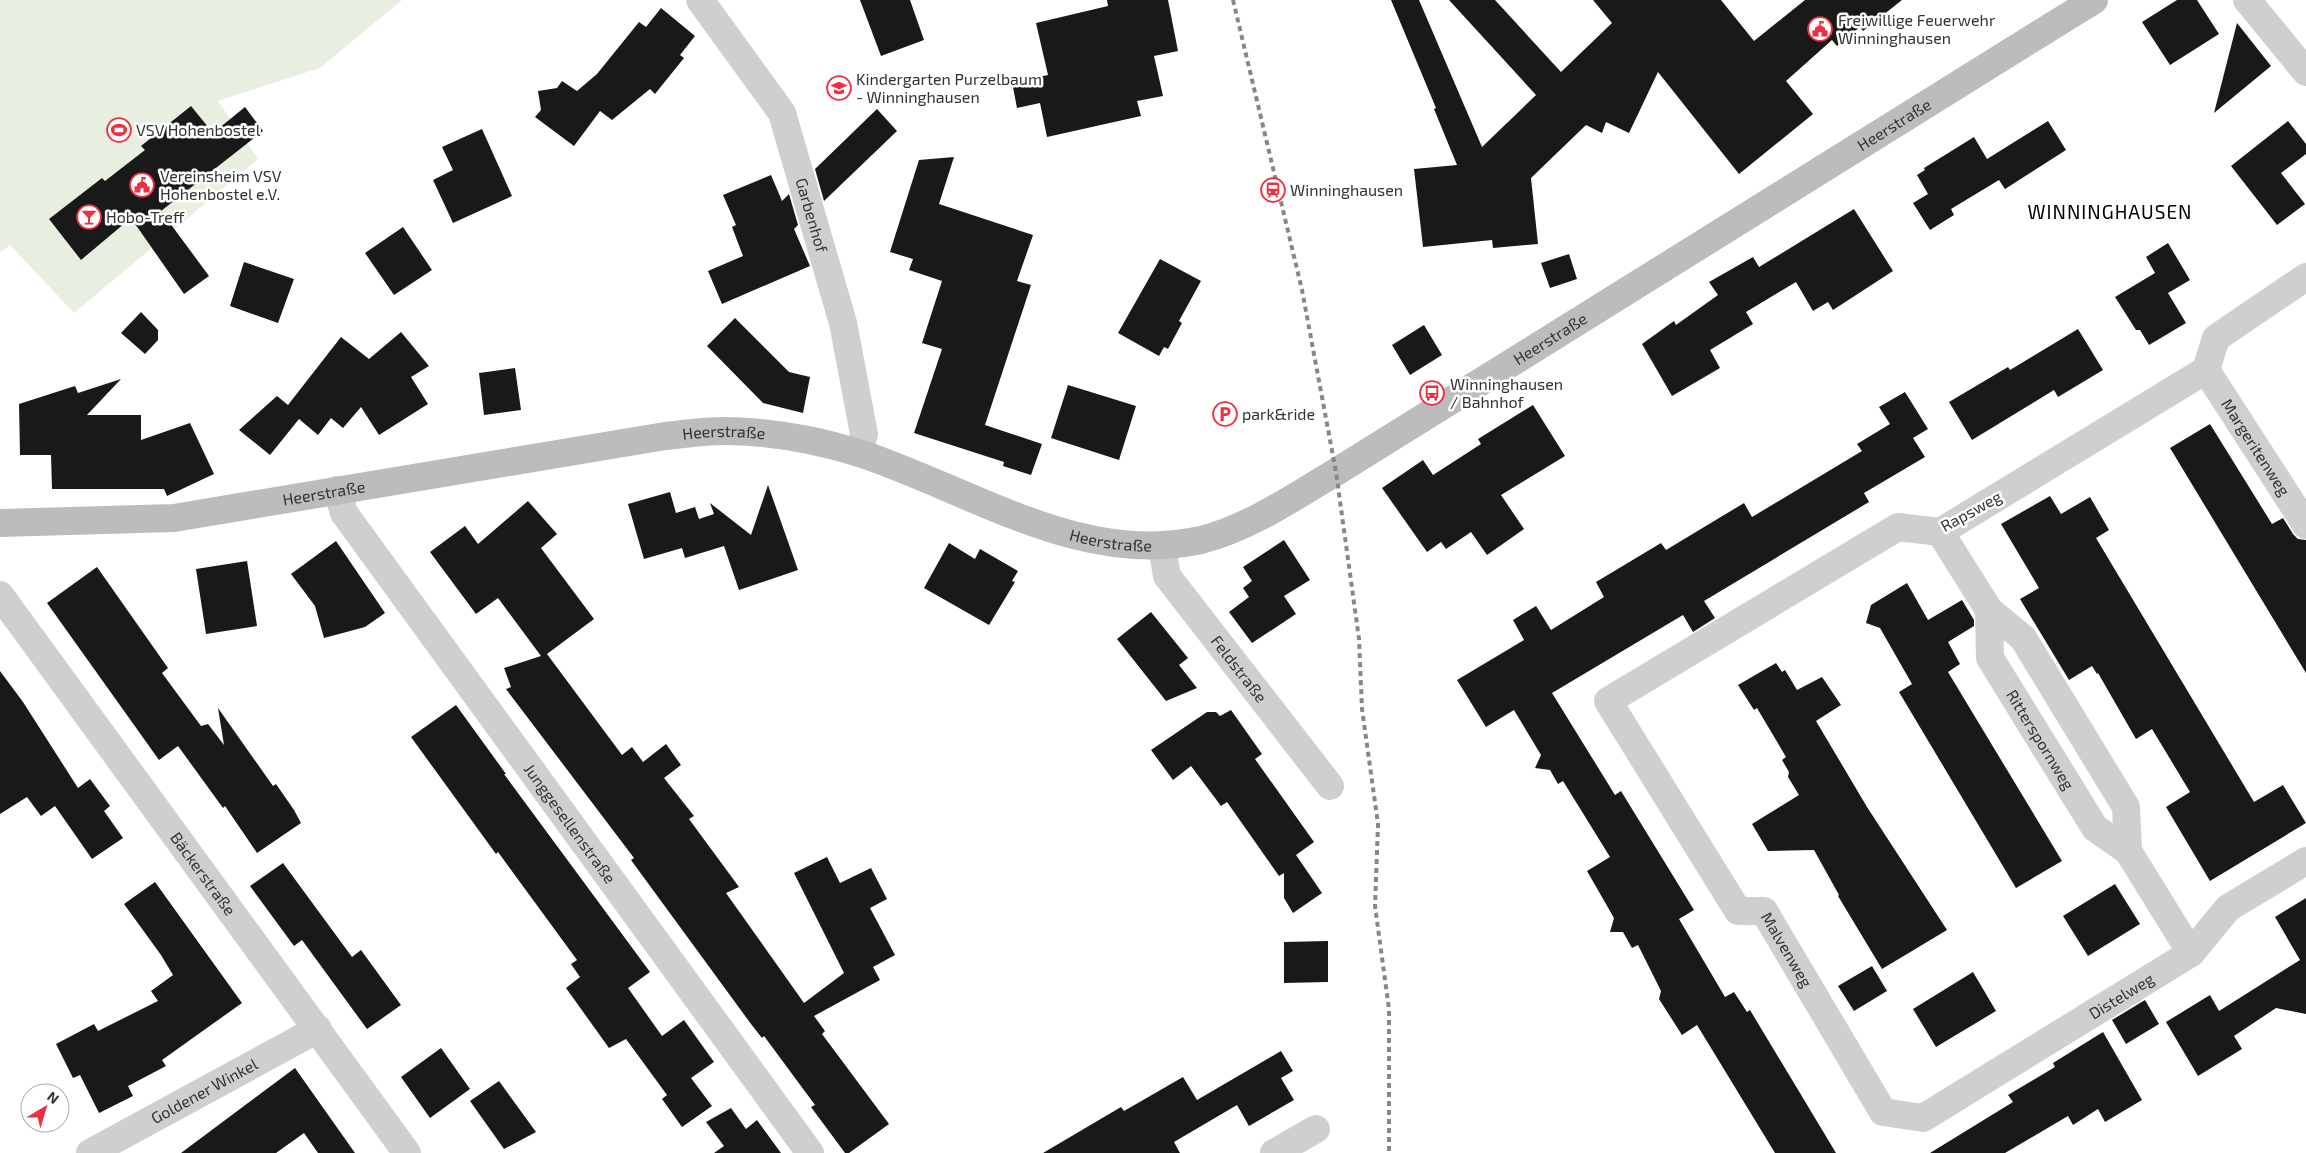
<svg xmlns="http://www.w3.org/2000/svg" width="2306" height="1153" viewBox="0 0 2306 1153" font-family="'Exo 2',sans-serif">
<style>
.green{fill:#e8efe0}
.building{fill:#191919}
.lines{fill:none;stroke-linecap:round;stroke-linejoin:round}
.street{stroke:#cfcfcf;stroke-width:28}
.secondary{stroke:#bcbcbc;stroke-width:28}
.rail{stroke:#878787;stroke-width:4;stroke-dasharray:5 4;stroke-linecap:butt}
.labels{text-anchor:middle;stroke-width:5;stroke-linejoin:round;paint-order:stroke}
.poi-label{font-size:16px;fill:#323232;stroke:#fff;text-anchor:start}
.street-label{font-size:16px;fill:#323232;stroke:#fff}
.quarter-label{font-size:19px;letter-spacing:1px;fill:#000;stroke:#fff}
</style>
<rect width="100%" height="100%" fill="#fff"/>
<!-- green -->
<path class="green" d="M0 0H402L320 68 218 101 258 159 74 313 10 245 0 253Z"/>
<!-- building -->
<path class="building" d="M860 0H910L924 40 881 56Z
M1107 0H1168L1178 51 1154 56 1163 96 1137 101 1141 116 1047 137 1040 103 1017 108 1012 82 1048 75 1036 23 1108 6Z
M1391 0H1419L1482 147 1536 95 1449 0H1495L1561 72 1612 23 1593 0H1721L1754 41 1805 0H1902L1863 31 1860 27 1837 46 1832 40 1786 81 1813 114 1739 174 1658 72 1629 133 1606 122 1602 133 1586 125 1531 178 1538 244 1493 248 1492 240 1423 247 1414 169 1457 165 1434 109 1436 108Z
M2177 0H2197L2219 34 2170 65 2142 22Z
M661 8 695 36 680 55 684 58 655 94 650 89 612 120 600 111 574 146 535 117 541 110 538 91 557 88 562 81 577 91 597 74 639 22 646 27Z
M2237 23 2271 66 2214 113Z
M191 106 213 133 245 107 263 131 161 211 209 276 184 294 131 218 81 260 49 219 102 178 105 181 145 150 141 146Z
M877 109 897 131 824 201 815 169Z
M2048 121 2066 150 2005 189 1999 180 1951 209 1954 215 1930 230 1913 203 1928 194 1917 175 1925 170 1924 168 1974 137 1987 159Z
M2288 121 2306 144V154L2281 173 2305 204 2277 225 2231 166Z
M482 129 512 196 453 223 433 180 453 170 442 147Z
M954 157 939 204 1033 235 1017 281 1031 285 985 425 1042 444 1031 475 1003 466 1004 462 914 433 942 349 922 343 942 281 909 270 913 259 890 252 919 160Z
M771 175 782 201 789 194 798 225 794 229 810 266 722 304 708 271 743 256 732 227 736 225 723 195Z
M1854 209 1893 271 1833 310 1828 302 1813 311 1796 282 1746 312 1753 324 1710 350 1720 368 1672 396 1642 344 1674 321 1676 325 1718 295 1709 282 1753 257 1759 267Z
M403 227 432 270 394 295 365 253Z
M2168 243 2190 280 2168 293 2186 323 2149 345 2140 330H2136L2115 297 2155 273 2146 257Z
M1569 254 1577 279 1550 288 1541 263Z
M1160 259 1201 281 1179 321 1182 323 1168 349 1164 347 1159 356 1118 333Z
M244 262 294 279 278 323 230 306Z
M141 312 158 330V340L145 354 121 333Z
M735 318 789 372 810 377 803 413 763 403 707 346Z
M1424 325 1442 355 1410 375 1392 345Z
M2078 329 2103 370 2058 397 2054 390 1972 440 1949 402 2008 367 2010 370Z
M401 332 429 366 411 377 428 404 379 435 361 407 343 428 331 418 318 435 299 419 270 455 239 430 277 396 288 405 341 337 369 359Z
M515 368 521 410 484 415 479 373Z
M121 379 87 415H141V440L190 423 214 474 167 496 164 489H52L51 455H20L19 404 75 386 78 393Z
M1068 385 1136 406 1119 460 1051 438Z
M1905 392 1928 429 1913 438 1925 457 1864 493 1869 502 1704 601 1715 618 1693 632 1683 615 1552 693 1615 795 1621 791 1694 910 1679 919 1725 997 1734 992 1747 1012 1750 1010 1836 1153H1775L1697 1025 1682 1035 1659 999 1661 991 1638 945 1632 948 1623 932H1610L1614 918 1587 871 1610 857 1563 781 1558 784 1550 770 1535 768 1541 755 1514 710 1486 727 1457 680 1524 640 1513 620 1536 606 1551 630 1604 597 1596 582 1661 543 1666 550 1744 503 1752 517 1862 451 1857 444 1890 424 1879 407Z
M1533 405 1565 456 1501 495 1524 529 1487 555 1471 532 1446 549 1441 542 1427 552 1382 488 1423 460 1433 475 1481 444 1478 439Z
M2210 424 2272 524 2283 518 2293 534 2298 539 2306 540V673L2170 448Z
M768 485 798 570 739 590 724 546 685 558 682 548 644 559 628 504 670 492 676 513 695 507 699 519 714 514 710 503 751 535Z
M2050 496 2061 514 2090 497 2109 530 2096 538 2254 802 2283 785 2306 823 2210 881 2166 807 2190 792 2152 729 2136 739 2098 673 2097 674 2092 666 2069 680 2020 599 2039 588 2001 524Z
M528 501 557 534 541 548 594 619 547 654 622 755 632 747 643 762 666 744 681 765 664 778 694 816 689 819 739 887 726 893 804 1003 844 973 794 873 827 857 840 883 871 868 887 899 870 908 895 955 873 967 880 980 814 1016 825 1031 822 1034 889 1124 849 1153H845L811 1107 815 1105 764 1036 762 1038 751 1024 631 860 634 858 506 689 511 687 504 668 541 656 498 598 476 614 430 552 465 526 478 544Z
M1284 540 1310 580 1284 596 1296 614 1252 643 1229 612 1249 597 1243 588 1252 581 1243 567Z
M336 541 385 613 365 627 324 638 315 606 291 574Z
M949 543 975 559 980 549 1018 571 1012 581 1015 582 989 625 924 588Z
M247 561 257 626 206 634 196 569Z
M97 567 168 668 162 673 201 726 208 724 224 745 218 708 273 786 276 784 294 810 301 823 257 853 225 806 223 808 178 746 159 760 47 603Z
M1907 583 1928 620 1962 600 1974 620V626L1948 642 1960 664 1948 672 2062 861 2016 888 1899 692 1912 684 1880 628 1866 623 1871 605Z
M1151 612 1188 658 1179 665 1197 688 1166 701 1117 639Z
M1776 663 1782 672 1785 670 1797 690 1822 677 1841 705 1816 721 1867 807 1947 930 1882 969 1838 896 1839 895 1814 850 1768 851 1752 824 1799 795 1788 777 1789 772 1782 760 1786 757 1757 708 1754 710 1738 685Z
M0 671 23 702 78 788 90 779 110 806 104 811 123 838 92 859 55 806 41 816 27 797 0 814Z
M456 705 506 774H504L650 972 628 988 662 1036 684 1020 714 1062 691 1078 712 1106 682 1127 662 1099 667 1095 626 1039 609 1048 566 988 580 977 571 964 577 960 498 852 496 854 411 737Z
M1231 710 1262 754 1255 759 1314 842 1296 855 1322 893 1293 913 1284 898V873L1279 876 1227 802 1221 806 1191 766 1173 780 1151 750 1207 712H1216L1220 716Z
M283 863 352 957 361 950 401 1005 367 1029 302 940 294 946 250 886Z
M155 882 242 1003 162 1060 166 1066 128 1086 133 1096 99 1113 80 1075 73 1078 56 1044 94 1024 98 1031 158 1001 151 991 173 975 161 955 124 904Z
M2115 884 2140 924 2088 956 2063 916Z
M2306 898V1014L2276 1008 2234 1036 2242 1049 2198 1076 2166 1022 2210 995 2219 1011 2300 960 2275 917Z
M1328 941V982L1284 983V942Z
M1872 966 1887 991 1854 1011 1838 986Z
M1973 972 1996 1011 1936 1047 1913 1009Z
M2145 1000 2159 1024 2126 1044 2112 1020Z
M2103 1032 2142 1100 2105 1122 2098 1109 2073 1125 2068 1116 2005 1153H1930L2013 1102 2008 1095 2055 1067 2053 1063Z
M441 1048 470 1089 430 1118 401 1077Z
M1281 1051 1293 1071 1281 1078 1294 1100 1249 1126 1237 1105 1174 1142 1180 1153H1043L1121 1107 1124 1111 1183 1077 1197 1100Z
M295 1068 355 1153H318L304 1133 276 1153H181Z
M499 1081 536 1132 504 1149 470 1101Z
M731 1108 746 1129 757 1120 781 1153H714L724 1146 706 1122Z"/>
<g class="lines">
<!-- street -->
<g class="street">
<path id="s1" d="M700 0 782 113 843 323 864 434 859 453"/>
<path d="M2247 0 2306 72"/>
<path id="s2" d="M2306 277 2216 338 2206 370 1940 532 1898 527 1608 701 1738 911H1764L1883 1112 1923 1118 2191 953 2228 908 2306 861"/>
<path id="s3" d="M2206 370 2306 525"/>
<path id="s4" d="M337 490 344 513 810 1153"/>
<path d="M1940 532 1989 610 2023 638 2126 807 2128 851 2191 953"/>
<path id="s5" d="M1162 546 1167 576 1330 786"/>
<path id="s6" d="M0 595 407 1153"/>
<path id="s7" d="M1989 610 1990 658 2095 828 2128 851"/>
<path id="s8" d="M90 1153 318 1029"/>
<path d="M1274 1153 1316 1129"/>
</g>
<!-- secondary -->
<path class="secondary" id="s9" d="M0 523 174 518 665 436C686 434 708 430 729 431 772 432 817 440 859 453 969 489 1081 567 1201 540 1249 528 1294 497 1336 472L2094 0"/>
<!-- rail -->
<path class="rail" d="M1233 0 1302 290 1336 472 1359 639 1362 709 1378 824 1375 906 1389 1009V1153"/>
</g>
<!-- icons -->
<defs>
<g id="civic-ring" transform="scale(1.25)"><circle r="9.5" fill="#fff" stroke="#ed2f41" stroke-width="1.5"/><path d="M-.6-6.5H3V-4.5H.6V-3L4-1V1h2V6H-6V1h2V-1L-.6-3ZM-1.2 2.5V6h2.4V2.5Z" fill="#ed2f41"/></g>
<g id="school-ring" transform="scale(1.25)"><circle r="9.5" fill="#fff" stroke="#ed2f41" stroke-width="1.5"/><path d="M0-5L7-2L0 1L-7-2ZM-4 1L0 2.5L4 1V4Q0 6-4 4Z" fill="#ed2f41"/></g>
<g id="stadium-ring" transform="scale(1.25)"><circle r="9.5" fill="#fff" stroke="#ed2f41" stroke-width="1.5"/><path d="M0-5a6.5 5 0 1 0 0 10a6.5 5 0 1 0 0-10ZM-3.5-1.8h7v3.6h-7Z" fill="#ed2f41"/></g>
<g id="station-ring" transform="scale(1.25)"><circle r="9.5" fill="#fff" stroke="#ed2f41" stroke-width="1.5"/><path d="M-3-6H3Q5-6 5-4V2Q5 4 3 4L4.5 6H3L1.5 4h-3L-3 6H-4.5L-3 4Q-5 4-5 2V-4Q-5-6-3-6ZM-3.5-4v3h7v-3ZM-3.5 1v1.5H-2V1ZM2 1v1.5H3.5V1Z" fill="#ed2f41"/></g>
<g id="bar-ring" transform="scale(1.25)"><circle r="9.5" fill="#fff" stroke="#ed2f41" stroke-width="1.5"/><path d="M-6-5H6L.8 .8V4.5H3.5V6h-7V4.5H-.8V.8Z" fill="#ed2f41"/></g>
<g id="bus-ring" transform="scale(1.25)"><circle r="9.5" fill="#fff" stroke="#ed2f41" stroke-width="1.5"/><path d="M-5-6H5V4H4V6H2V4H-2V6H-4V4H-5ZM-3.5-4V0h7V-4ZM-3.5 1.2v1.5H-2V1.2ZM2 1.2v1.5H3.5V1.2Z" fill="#ed2f41"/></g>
<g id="parking-ring" transform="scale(1.25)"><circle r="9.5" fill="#fff" stroke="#ed2f41" stroke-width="1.5"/><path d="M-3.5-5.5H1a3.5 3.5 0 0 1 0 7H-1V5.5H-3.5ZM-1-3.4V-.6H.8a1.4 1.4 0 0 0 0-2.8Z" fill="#ed2f41"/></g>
</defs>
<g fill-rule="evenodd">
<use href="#civic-ring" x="1820" y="29"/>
<use href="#school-ring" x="839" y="88"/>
<use href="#stadium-ring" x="119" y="130"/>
<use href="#civic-ring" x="142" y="185"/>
<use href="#station-ring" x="1273" y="190"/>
<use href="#bar-ring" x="89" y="217"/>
<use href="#bus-ring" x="1432" y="393"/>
<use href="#parking-ring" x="1225" y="414"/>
</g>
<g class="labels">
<!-- poi labels -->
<g class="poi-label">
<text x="1838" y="26">Freiwillige Feuerwehr<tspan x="1838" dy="18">Winninghausen</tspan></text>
<text x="856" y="85">Kindergarten Purzelbaum<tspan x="856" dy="18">- Winninghausen</tspan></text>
<text x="136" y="136">VSV Hohenbostel</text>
<text x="160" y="182">Vereinsheim VSV<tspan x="160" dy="18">Hohenbostel e.V.</tspan></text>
<text x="1290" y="196">Winninghausen</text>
<text x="106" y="223">Hobo-Treff</text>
<text x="1450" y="390">Winninghausen<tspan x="1450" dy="18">/ Bahnhof</tspan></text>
<text x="1242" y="420">park&amp;ride</text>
</g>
<!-- street labels -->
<g class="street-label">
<text dy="6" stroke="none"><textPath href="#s9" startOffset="2036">Heerstraße</textPath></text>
<text dy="6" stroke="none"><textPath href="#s1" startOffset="246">Garbenhof</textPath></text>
<text dy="6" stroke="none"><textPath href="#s9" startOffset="1631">Heerstraße</textPath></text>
<text dy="6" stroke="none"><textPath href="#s9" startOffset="731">Heerstraße</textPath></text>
<text dy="6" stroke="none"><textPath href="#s3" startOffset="92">Margeritenweg</textPath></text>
<text dy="6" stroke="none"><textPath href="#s9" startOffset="326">Heerstraße</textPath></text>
<text transform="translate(1971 511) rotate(-29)" y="6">Rapsweg</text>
<text dy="6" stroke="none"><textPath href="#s9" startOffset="1136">Heerstraße</textPath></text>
<text dy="6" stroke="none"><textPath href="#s5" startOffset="148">Feldstraße</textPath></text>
<text dy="6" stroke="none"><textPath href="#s7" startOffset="144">Ritterspornweg</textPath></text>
<text dy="6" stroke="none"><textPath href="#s4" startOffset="408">Junggesellenstraße</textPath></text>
<text dy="6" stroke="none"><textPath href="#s6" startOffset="345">Bäckerstraße</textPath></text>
<text dy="6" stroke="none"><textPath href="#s2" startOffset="1152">Malvenweg</textPath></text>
<text dy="6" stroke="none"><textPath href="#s2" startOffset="1614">Distelweg</textPath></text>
<text dy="6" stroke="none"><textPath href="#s8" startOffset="130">Goldener Winkel</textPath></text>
</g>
<!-- quarter labels -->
<g class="quarter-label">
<text x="2110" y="219">WINNINGHAUSEN</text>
</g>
</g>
<!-- north arrow -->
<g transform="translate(45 1108) rotate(38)"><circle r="24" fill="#ffffff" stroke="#adadad"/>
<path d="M0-4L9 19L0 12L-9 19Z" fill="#ed2f41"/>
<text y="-8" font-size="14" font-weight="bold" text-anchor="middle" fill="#323232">N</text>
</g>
</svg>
